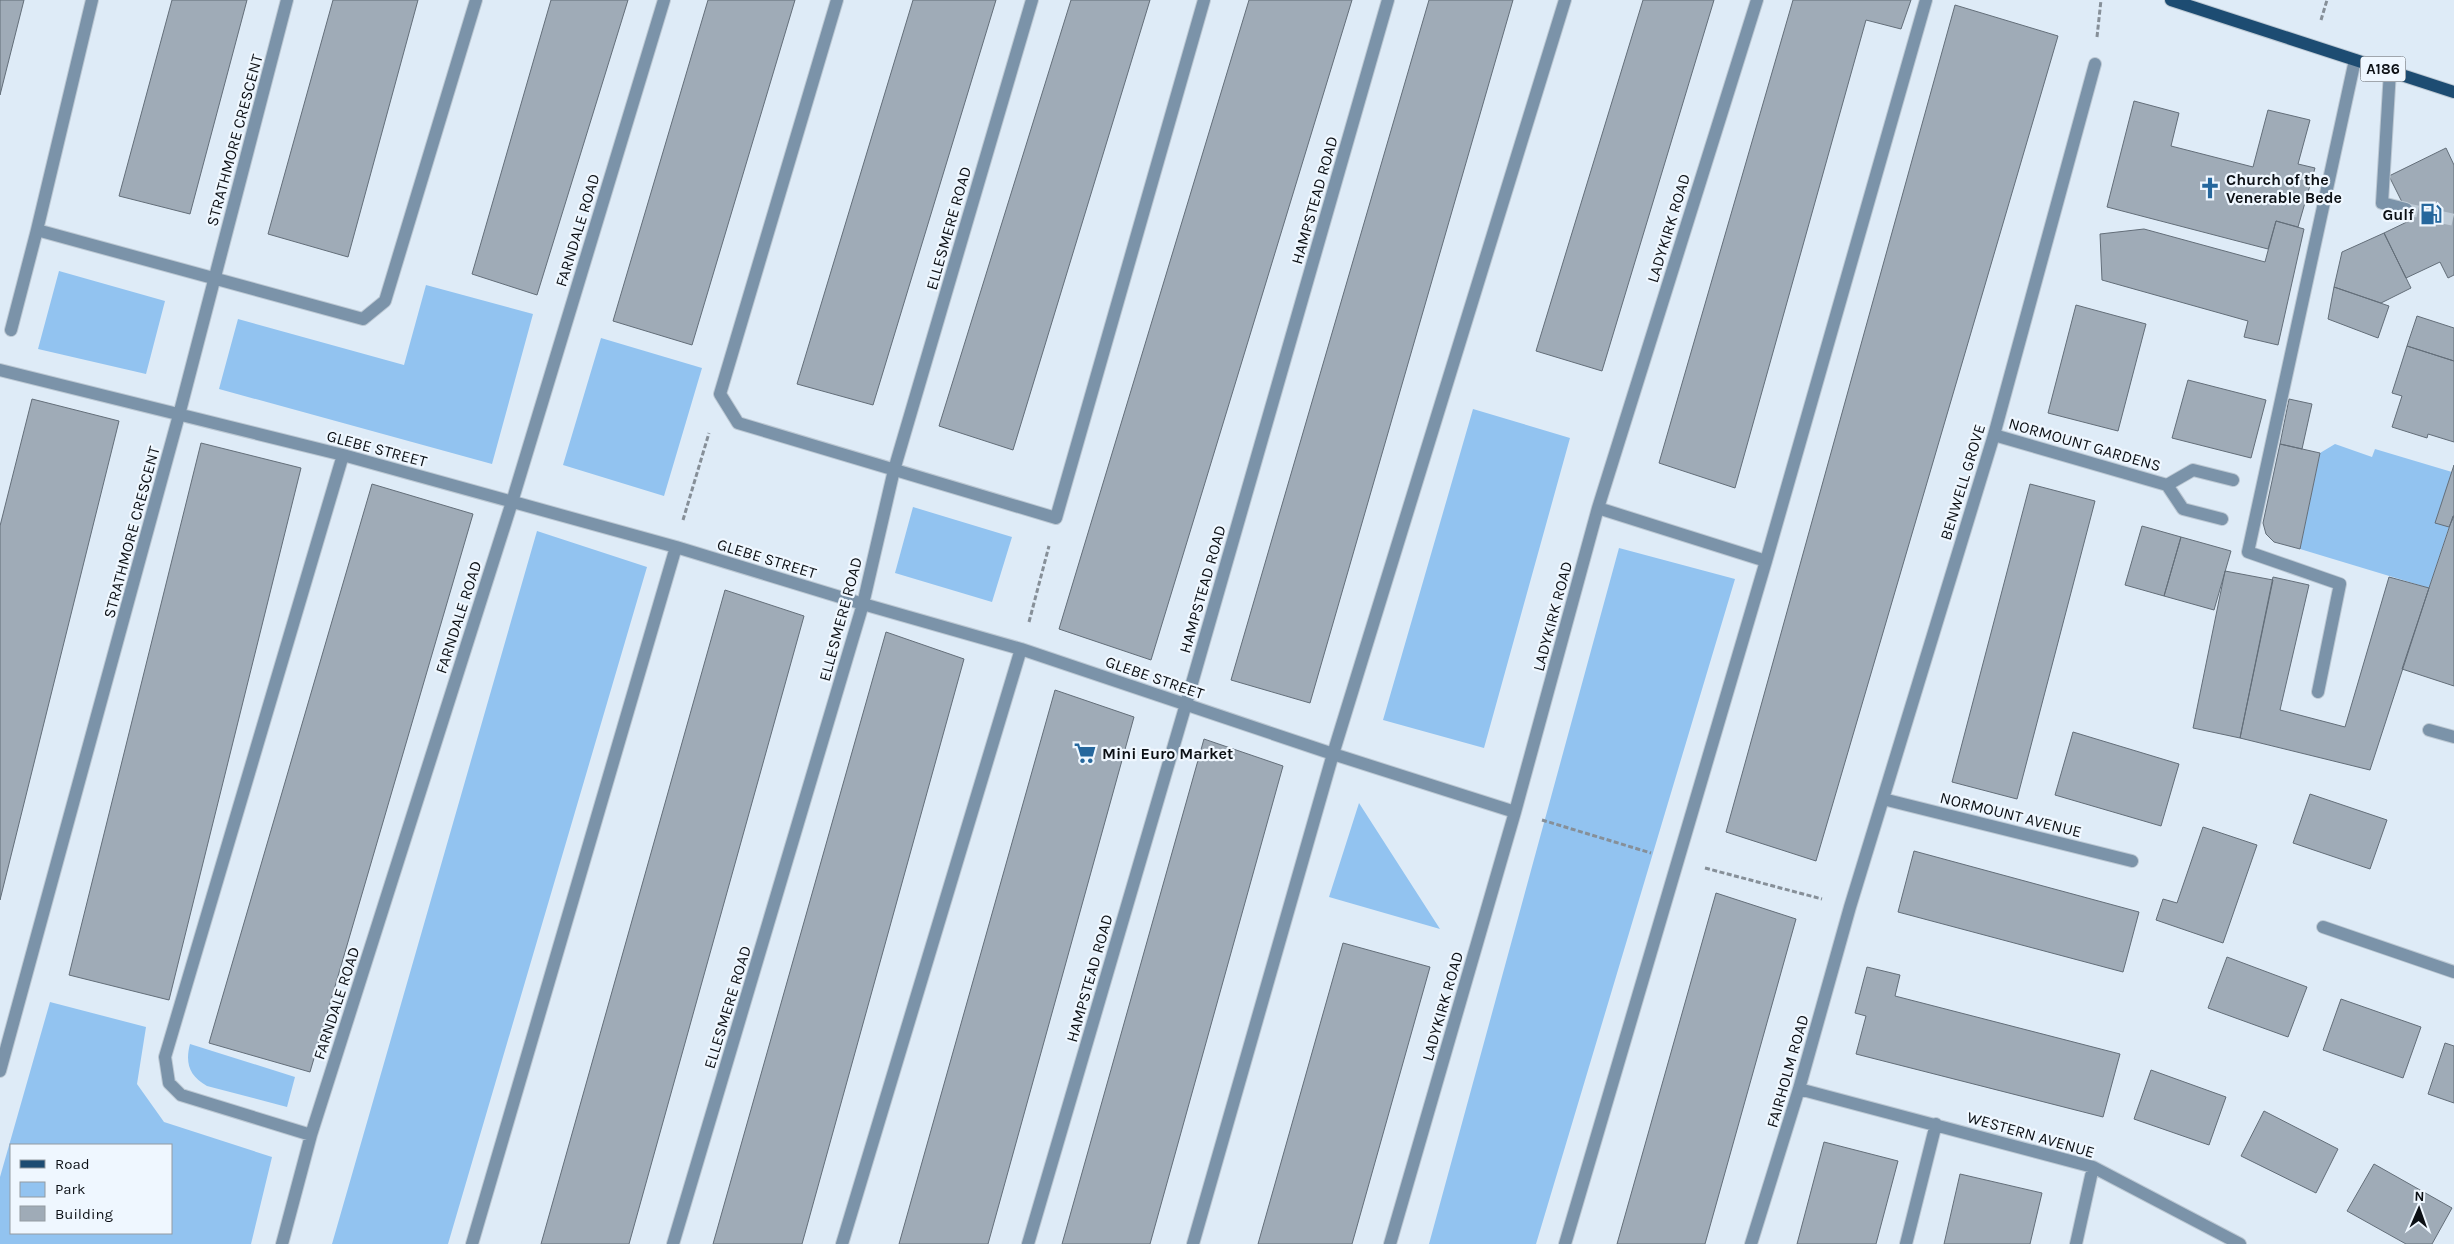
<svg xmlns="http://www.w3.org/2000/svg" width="2454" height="1244" viewBox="0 0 2454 1244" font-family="Karla,sans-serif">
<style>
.green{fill:#92c3f0;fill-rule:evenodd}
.building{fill:#9fabb7;stroke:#636e79}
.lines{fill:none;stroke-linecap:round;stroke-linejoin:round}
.minor-tunnel{stroke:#becad5;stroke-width:12;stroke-dasharray:12 6;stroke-linecap:butt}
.minor-casing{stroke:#bcc8d3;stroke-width:14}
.major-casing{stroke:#bcc8d3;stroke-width:14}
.path{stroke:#868f98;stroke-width:3;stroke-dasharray:5 2.5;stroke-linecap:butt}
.minor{stroke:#7b93a9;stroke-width:12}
.major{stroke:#1d4c72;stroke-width:12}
.labels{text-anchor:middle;stroke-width:4.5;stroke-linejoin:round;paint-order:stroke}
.shield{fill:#eff7ff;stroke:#50555b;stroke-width:1}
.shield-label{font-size:15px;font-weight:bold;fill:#0c1015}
.street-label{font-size:16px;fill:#0c1015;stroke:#eff7ff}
.poi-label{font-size:16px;font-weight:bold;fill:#0c1015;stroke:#eff7ff;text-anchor:start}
</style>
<rect width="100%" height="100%" fill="#deebf7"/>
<!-- green -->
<path class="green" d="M59 271 165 301 146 374 38 349Z
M426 285 533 314 492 464 219 389 238 319 404 365Z
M601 338 702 368 664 496 563 465Z
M1473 409 1570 438 1484 748 1383 720Z
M2335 444 2372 457 2375 449 2452 472 2449 527 2429 588 2300 549 2320 453Z
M913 507 1012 537 992 602 895 573Z
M537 531 647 567 448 1244H332Z
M1619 548 1735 579 1536 1244H1429Z
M1359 803 1440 929 1329 897Z
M50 1002 146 1027 137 1084 164 1122 272 1157 251 1244H0V1177ZM11 1145H171V1233H11Z
M190 1044 295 1077 287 1107 207 1086C189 1076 185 1063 190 1044Z"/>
<!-- building -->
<path class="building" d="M0 0H24L0 95Z
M172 0H247L190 214 119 196Z
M333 0H418L348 257 268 234Z
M551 0H628L537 295 472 274Z
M708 0H795L692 345 613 321Z
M913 0H996L873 405 797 384Z
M1071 0H1150L1013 450 939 426Z
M1249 0H1352L1151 660 1059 629Z
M1429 0H1513L1310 703 1231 680Z
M1643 0H1714L1602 371 1536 351Z
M1793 0H1911L1901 29 1866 20 1735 488 1659 463Z
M1955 5 2058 36 1816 861 1726 832Z
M2134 101 2179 113 2171 146 2253 167 2268 110 2310 120 2298 164 2315 168 2298 227 2276 221 2268 249 2107 207Z
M2446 148 2454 165V275L2448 278 2440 262 2406 278 2384 233 2411 220 2389 176Z
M2276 221 2304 229 2278 345 2244 337 2248 321 2102 280 2100 234 2144 229 2265 262Z
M2384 233 2411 288 2381 303 2334 287 2342 252Z
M2334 287 2389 306 2378 338 2328 319Z
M2076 305 2146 324 2118 431 2048 413Z
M2417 316 2454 328V361L2407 346Z
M2407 346 2454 361V442L2428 434 2427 438 2392 427 2402 396 2392 393Z
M2188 380 2266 400 2251 458 2172 438Z
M32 399 119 421 0 900V526Z
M2289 399 2312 404 2302 449 2280 444Z
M201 443 301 468 169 1000 69 975Z
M2280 444 2320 453 2300 549 2274 542 2266 534 2263 523Z
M2454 465V516L2449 527 2435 523Z
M372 484 473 514 310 1072 209 1043Z
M2030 484 2095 501 2017 799 1952 782Z
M2453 516H2454V686L2402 669Z
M2142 526 2181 537 2164 596 2125 585Z
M2181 537 2231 551 2214 610 2164 596Z
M2225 571 2273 580 2240 738 2193 728Z
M2273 577 2309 585 2280 710 2345 727 2389 577 2429 588 2370 770 2240 738Z
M725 590 804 616 629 1244H541Z
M886 632 964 659 802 1244H713Z
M1055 690 1134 717 988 1244H899Z
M2073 732 2179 764 2161 826 2055 795Z
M1204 739 1283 766 1150 1244H1062Z
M2310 794 2387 820 2370 869 2293 843Z
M2203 827 2257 845 2223 943 2156 920 2163 899 2177 903Z
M1914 851 2139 912 2123 972 1898 912Z
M1716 893 1796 919 1705 1244H1617Z
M1343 943 1430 967 1352 1244H1258Z
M2227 957 2307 987 2288 1037 2208 1008Z
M1867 967 1900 975 1895 996 2120 1054 2103 1117 1856 1054 1866 1016 1855 1013Z
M2341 999 2421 1027 2403 1078 2323 1050Z
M2445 1043 2454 1046V1103L2428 1094Z
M2151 1070 2226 1097 2209 1145 2134 1119Z
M2264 1111 2338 1149 2316 1193 2241 1156Z
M1824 1142 1898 1161 1876 1244H1797Z
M2374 1164 2452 1208 2432 1244H2406L2347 1211Z
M1960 1174 2042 1193 2030 1244H1944Z"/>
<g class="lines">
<!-- minor-tunnel -->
<path class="minor-tunnel" d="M2406 209 2454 220"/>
<!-- minor casing -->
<g class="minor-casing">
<path id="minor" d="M92 0 37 230 363 319 385 301 476 0
M837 0 720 394 738 423 1056 518 1204 0
M2390 71 2382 203 2406 209
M11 330 37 230
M0 370 343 455 676 547 863 604 1021 649 1333 754 1515 812
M1994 435 2167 485
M2167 485 2193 470 2233 480
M2167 485 2183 509 2222 519
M1598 508 1766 561
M2318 692 2340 584 2248 552 2355 60
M2429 730 2454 737
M1883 799 2132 861
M2323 927 2454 972
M0 1071 179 415 287 0
M1799 1089 2093 1167 2240 1244
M311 1135 181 1095 169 1083 165 1057 343 455
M282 1244 311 1135 512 502 664 0
M472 1244 676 547
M673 1244 863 604 894 470 1032 0
M842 1244 1021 649
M1028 1244 1186 704 1388 0
M1193 1244 1333 754 1565 0
M1390 1244 1515 812 1598 508 1757 0
M1565 1244 1766 561 1926 0
M1751 1244 1799 1089 1850 907 1994 435 2095 64
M1906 1244 1936 1124
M2076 1244 2093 1167"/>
</g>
<!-- major casing -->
<g class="major-casing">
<path id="major" d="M2171 0 2454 92"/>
</g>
<!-- path -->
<path class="path" d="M2321 20 2327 0
M2097 37 2101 0
M683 520 709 433
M1029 622 1049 546
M1542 820 1651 853
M1705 868 1822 899"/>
<!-- minor -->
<use href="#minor" class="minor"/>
<!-- major -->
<use href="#major" class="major"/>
</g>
<!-- icons -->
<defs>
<g id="church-bare" transform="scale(1.725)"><path d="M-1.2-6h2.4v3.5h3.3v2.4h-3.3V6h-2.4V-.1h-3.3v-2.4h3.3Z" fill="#25679d" stroke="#eff7ff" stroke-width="2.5" paint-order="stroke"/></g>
<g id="fuel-bare" transform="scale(1.725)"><path d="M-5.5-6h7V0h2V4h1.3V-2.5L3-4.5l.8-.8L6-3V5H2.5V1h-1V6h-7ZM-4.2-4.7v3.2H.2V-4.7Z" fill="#25679d" stroke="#eff7ff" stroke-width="2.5" paint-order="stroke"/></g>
<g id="supermarket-bare" transform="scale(1.725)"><path d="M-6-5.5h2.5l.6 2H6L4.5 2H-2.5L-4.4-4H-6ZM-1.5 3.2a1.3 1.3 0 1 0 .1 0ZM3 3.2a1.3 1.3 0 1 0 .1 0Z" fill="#25679d" stroke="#eff7ff" stroke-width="2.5" paint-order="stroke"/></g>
</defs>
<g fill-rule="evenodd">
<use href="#church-bare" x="2210" y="188"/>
<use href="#fuel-bare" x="2431" y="214"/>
<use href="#supermarket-bare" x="1085" y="753"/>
</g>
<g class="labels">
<!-- shield labels -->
<rect class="shield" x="2360.5" y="56.5" width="45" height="25" rx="4"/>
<g class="shield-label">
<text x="2383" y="74">A186</text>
</g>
<!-- street labels -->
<g class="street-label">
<text transform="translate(234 140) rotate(-75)" y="6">STRATHMORE CRESCENT</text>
<text transform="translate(1314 200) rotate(-74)" y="6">HAMPSTEAD ROAD</text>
<text transform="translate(948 228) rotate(-74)" y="6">ELLESMERE ROAD</text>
<text transform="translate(1668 228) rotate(-73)" y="6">LADYKIRK ROAD</text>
<text transform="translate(577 230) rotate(-73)" y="6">FARNDALE ROAD</text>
<text transform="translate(2085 444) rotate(16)" y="6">NORMOUNT GARDENS</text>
<text transform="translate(377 448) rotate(15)" y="6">GLEBE STREET</text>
<text transform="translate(1962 482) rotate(-73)" y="6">BENWELL GROVE</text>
<text transform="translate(131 532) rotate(-75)" y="6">STRATHMORE CRESCENT</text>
<text transform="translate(767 558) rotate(17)" y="6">GLEBE STREET</text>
<text transform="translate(1202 589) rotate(-74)" y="6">HAMPSTEAD ROAD</text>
<text transform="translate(1552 616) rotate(-75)" y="6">LADYKIRK ROAD</text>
<text transform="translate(458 617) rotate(-72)" y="6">FARNDALE ROAD</text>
<text transform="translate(840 619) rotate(-75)" y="6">ELLESMERE ROAD</text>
<text transform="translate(1155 677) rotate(19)" y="6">GLEBE STREET</text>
<text transform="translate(2011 814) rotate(14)" y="6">NORMOUNT AVENUE</text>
<text transform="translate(1089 978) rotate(-74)" y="6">HAMPSTEAD ROAD</text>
<text transform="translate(336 1003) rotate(-72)" y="6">FARNDALE ROAD</text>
<text transform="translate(1442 1006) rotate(-74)" y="6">LADYKIRK ROAD</text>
<text transform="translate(727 1007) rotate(-73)" y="6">ELLESMERE ROAD</text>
<text transform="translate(1787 1071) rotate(-74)" y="6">FAIRHOLM ROAD</text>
<text transform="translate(2031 1134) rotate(16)" y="6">WESTERN AVENUE</text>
</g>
<!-- poi labels -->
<g class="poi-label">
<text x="2226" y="185">Church of the<tspan x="2226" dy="18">Venerable Bede</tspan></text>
<text x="2414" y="220" text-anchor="end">Gulf</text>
<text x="1102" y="759">Mini Euro Market</text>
</g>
</g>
<!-- legend -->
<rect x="10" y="1144" width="162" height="90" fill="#eff7ff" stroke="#949ba1"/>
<rect x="20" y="1160" width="25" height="8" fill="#1d4c72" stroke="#949ba1"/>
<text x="55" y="1169" font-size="15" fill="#0c1015">Road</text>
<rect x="20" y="1182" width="25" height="15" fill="#92c3f0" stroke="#949ba1"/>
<text x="55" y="1194" font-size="15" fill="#0c1015">Park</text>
<rect x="20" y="1206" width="25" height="15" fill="#9fabb7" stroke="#949ba1"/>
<text x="55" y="1219" font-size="15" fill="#0c1015">Building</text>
<!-- north arrow -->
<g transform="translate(2419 1209) rotate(2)" stroke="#eff7ff" stroke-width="4" paint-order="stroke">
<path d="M0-4L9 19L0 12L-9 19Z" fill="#0c1015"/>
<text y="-8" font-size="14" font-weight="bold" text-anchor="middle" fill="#0c1015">N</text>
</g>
</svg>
